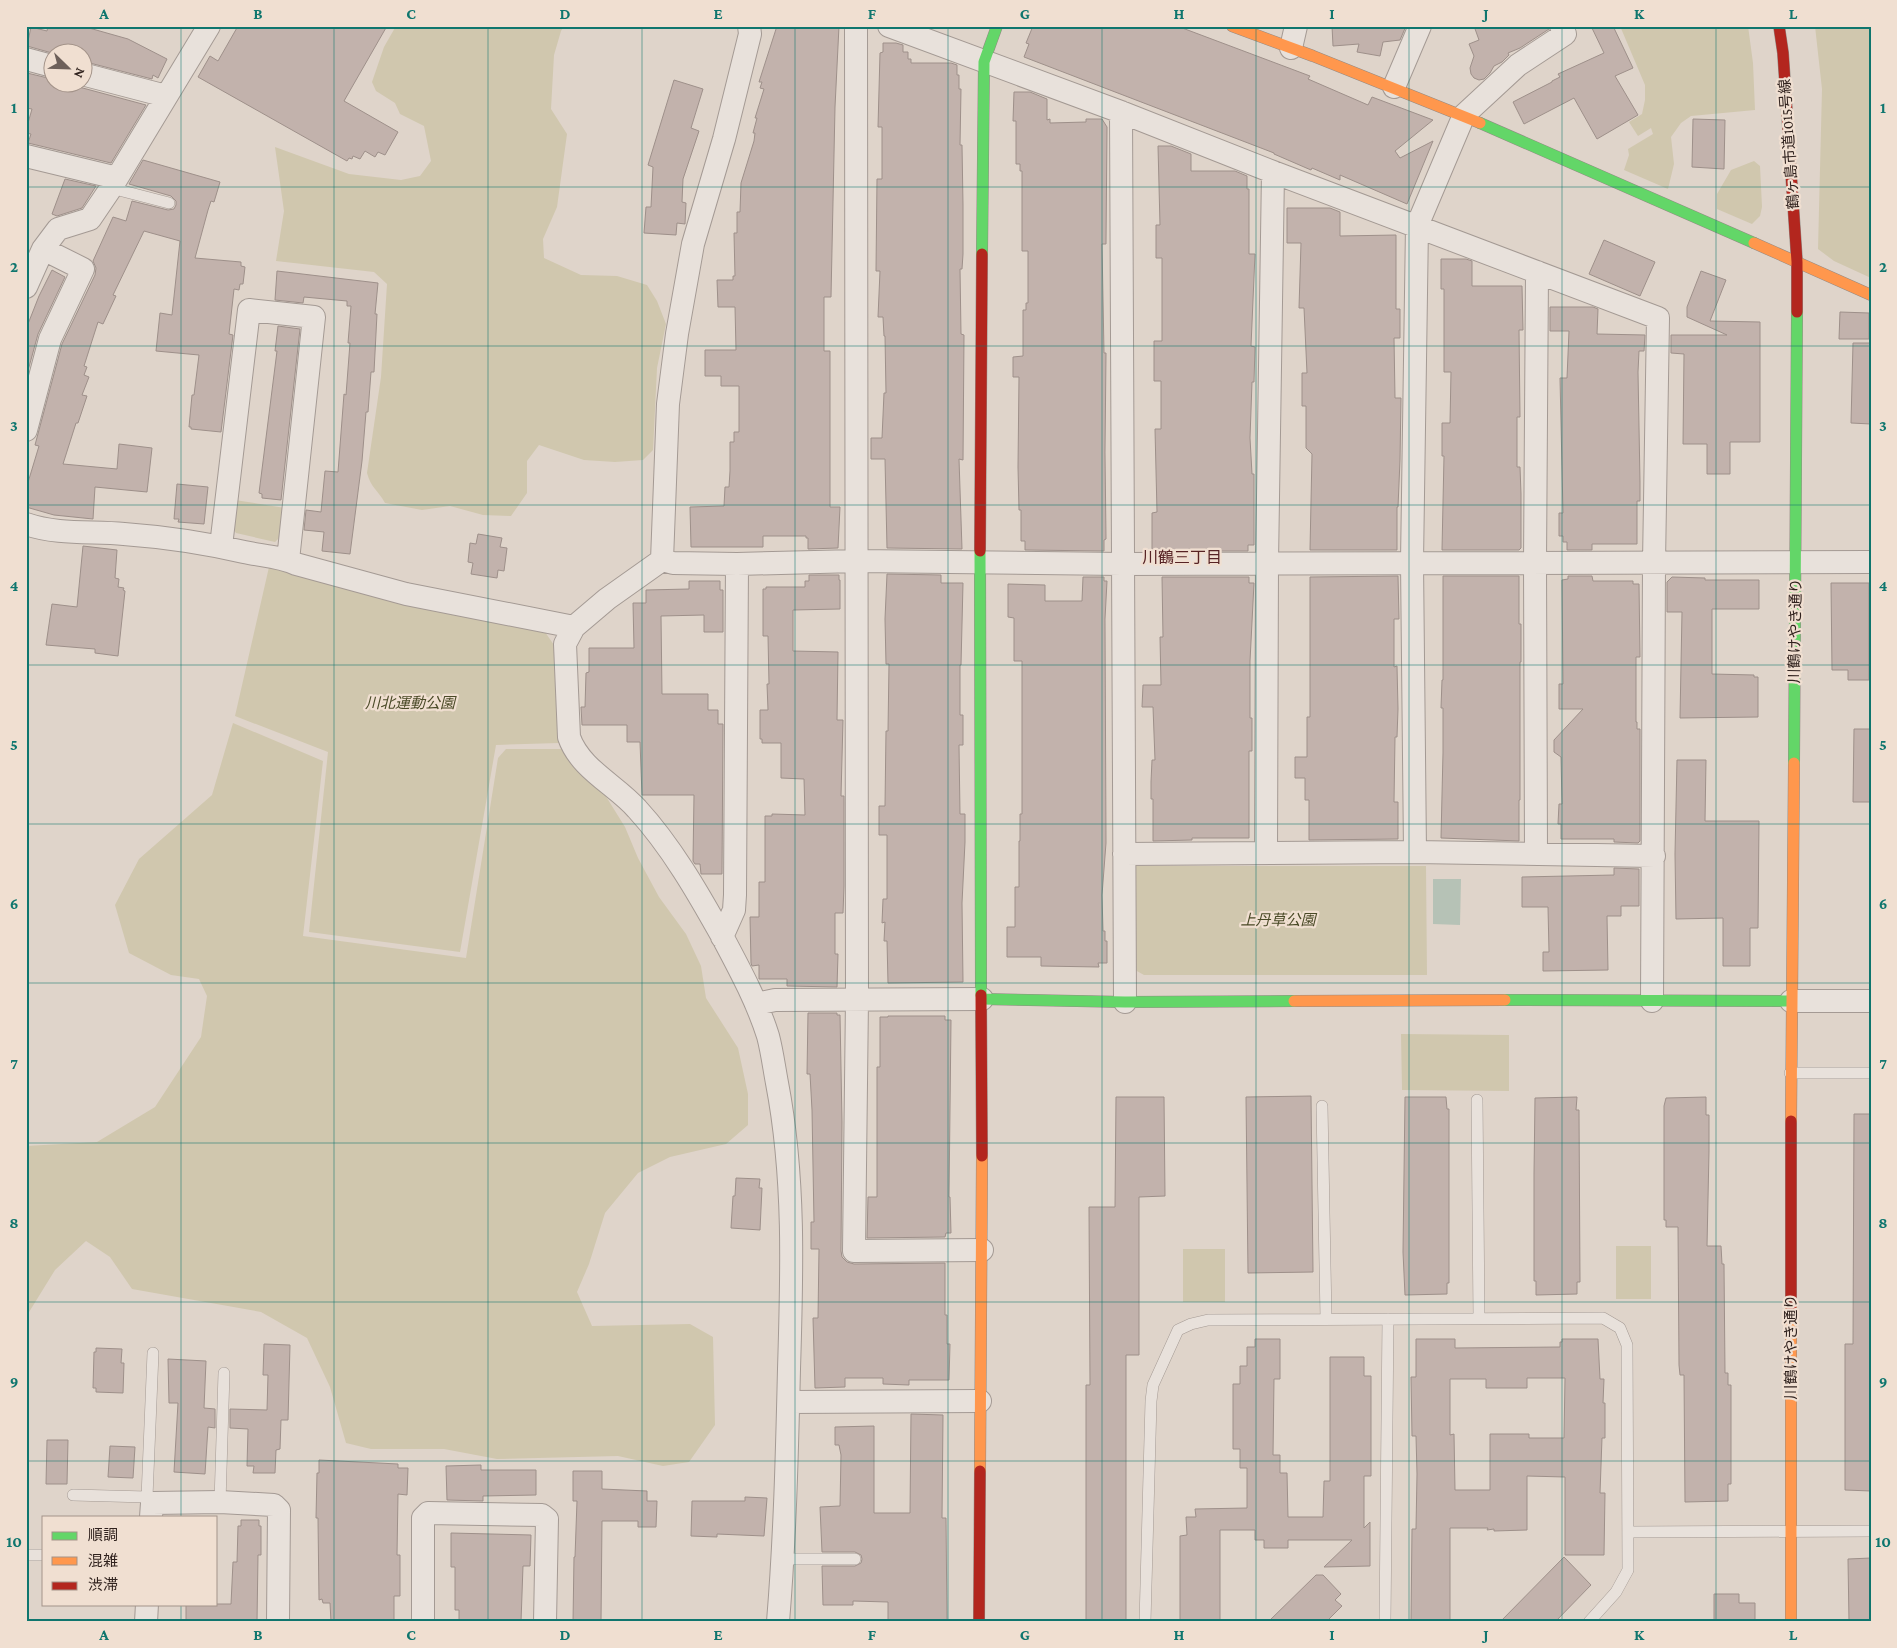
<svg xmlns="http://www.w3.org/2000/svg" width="1897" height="1648" viewBox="0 0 1897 1648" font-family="'Crimson Pro','Noto Sans JP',serif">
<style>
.green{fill:#d0c7ae}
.water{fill:#b6c2b6}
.building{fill:#c2b2ac;stroke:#9e908a;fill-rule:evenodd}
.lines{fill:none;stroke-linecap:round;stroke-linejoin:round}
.lane-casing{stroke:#a49a94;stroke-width:12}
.street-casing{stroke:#a49a94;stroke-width:24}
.fast-casing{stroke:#938a84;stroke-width:12}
.slow-casing{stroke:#938a84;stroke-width:12}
.jam-casing{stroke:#938a84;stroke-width:12}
.lane{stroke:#e8e1db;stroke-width:11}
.street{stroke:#e8e1db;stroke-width:22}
.fast{stroke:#63d668;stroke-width:11}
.slow{stroke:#ff974d;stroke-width:11}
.jam{stroke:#b3261e;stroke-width:11}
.grid{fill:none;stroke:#0f766e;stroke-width:1;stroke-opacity:0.55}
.labels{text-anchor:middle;stroke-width:4.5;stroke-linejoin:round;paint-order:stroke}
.street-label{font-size:15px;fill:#30221e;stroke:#f0dfd1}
.park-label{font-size:15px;font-style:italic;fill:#4a4a27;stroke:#f0dfd1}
.neighbourhood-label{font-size:16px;fill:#572325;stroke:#f0dfd1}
.neatline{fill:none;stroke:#0f766e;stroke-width:2}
.grid-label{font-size:16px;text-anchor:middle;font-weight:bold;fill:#0f766e}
</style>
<rect width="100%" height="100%" fill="#dfd4ca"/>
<!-- green -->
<path class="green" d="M396 26H564L561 31 554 55 551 109 567 134 557 207 543 239 544 258 581 275 617 276 647 285 657 301 666 324 657 368 653 450 643 460 615 462 584 460 539 445 527 461V493L511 516 483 515 450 506 422 510 385 503C378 490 371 488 367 473L381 377 387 284 374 272 276 261 284 211 275 147 349 174 401 180 420 176 431 161 424 126 400 114 395 103 376 91 372 82 384 47Z
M1620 26H1748L1753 63 1755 110 1691 116 1681 123 1671 137 1674 164 1668 189 1624 170 1629 155 1628 149 1653 134 1651 128 1638 136 1629 122 1642 114 1645 100V85Z
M1815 26H1871V278L1834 261 1818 249 1822 89Z
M1754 161 1760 166 1762 207 1760 216 1752 224 1717 209V194L1731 170Z
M235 500 285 508 282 535 275 542 236 533 231 525Z
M269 567 303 577 545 632 554 645 559 743 496 745 460 952 309 932 328 752 235 716Z
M233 723 323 761 303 936 466 958 498 758 506 749H564L602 790 625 827 638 858 659 897 686 934 701 966 706 998 738 1048 748 1094V1125L726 1144 670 1157 638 1173 605 1213 589 1264 577 1292 592 1326 690 1324 713 1337 715 1425 689 1462 663 1466 618 1456 497 1459 444 1449H371L346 1443 330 1387 307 1338 261 1312 132 1289 110 1257 86 1241 55 1270 26 1317V1146L97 1142 155 1107 201 1037 207 996 199 979 171 975 129 953 115 905 139 859 212 795Z
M1136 866H1426L1427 975H1144L1135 970 1130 874Z
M1401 1034 1509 1035V1091L1402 1090Z
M1616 1246H1651V1299H1616Z
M1183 1249H1225V1302H1183Z"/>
<!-- water -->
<path class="water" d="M1433 879H1461L1460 925 1433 924Z"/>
<!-- building -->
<path class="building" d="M48 26H82L128 39 167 59 158 78 153 75 152 79 82 61V52L52 53 27 46 31 27 47 31Z
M238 26H387L344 101 398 132 385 155 378 152 375 157 365 151 360 159 353 156 352 159 349 158 347 161 198 77 210 56 218 61Z
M777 26H839L835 107 831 297H824V351H830V507H840L838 548 808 549V538H806V536H763V547H691L690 507 724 506 725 487H729L730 471V442H734V432H739V386H721V376H705V350H736L735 307H718L717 280H733V276H735L734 233H737V212H740L741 183 754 141 755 133H753L757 118H755L764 89 760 88 762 82H759Z
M1033 26H1177L1310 76 1308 79 1368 105 1372 97 1433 120 1395 151 1400 158 1433 141 1407 204 1340 175V180L1312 168 1311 170 1274 154V153L1024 57 1029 44 1026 43Z
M1332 26H1406L1400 40 1383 42 1380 56 1357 52 1359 44 1333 46Z
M1474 26H1548L1549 29 1520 48 1508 53 1509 55 1502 62 1494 66 1490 73 1484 79 1479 80 1474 78 1471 74 1470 68 1474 56 1469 44 1479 40Z
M1591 26H1613L1633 68 1615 76 1638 115 1597 139 1574 98 1524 124 1513 102 1552 82V81L1560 77 1558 74 1604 53Z
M883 43H896L903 45V52H908V59H911V63H951L957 65V75H959V89H961L960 145H962L963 205V254L962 269H960L961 334 964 335 963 460 959 459 962 549 887 548 885 459H871V438H882L884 393H886L885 336H884L883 317H878L880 271H876L877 179H882V127H878L880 53 883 52Z
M27 73 52 79V82H72L79 87 146 105 111 163 28 143 31 134 26 133V130L32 109 26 108Z
M674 80 703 89 691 128 699 131 683 179 682 202 686 203 685 224 677 223 676 235 644 233 646 207H651L653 167 648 165Z
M1014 92H1030L1047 99V120L1050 119V123L1086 122V119H1102L1107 127 1106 244H1102L1104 353H1106L1105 452 1106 539 1104 540V551L1025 550V541H1021V510H1019L1018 467 1019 377H1013V357L1023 356V310H1026V303H1028V251H1022V171H1020V164H1016V121H1013Z
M1693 119 1725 120 1724 169 1692 167Z
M1158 146H1171L1191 154V171H1235L1247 176V189H1249V254H1255L1251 346 1255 347 1254 382H1252L1250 438 1252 474H1254V545H1248V551H1152V513L1157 512 1155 429H1161V381H1154V341H1162V258H1156V225H1160Z
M143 160 220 182 214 202 211 201 208 210 195 258 241 262V266L245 267 243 284H240L239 290 234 289 229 334 233 335 221 432 191 429V427H189L192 395H194L199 355 156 351 160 313 172 315 180 241 144 231 113 295 116 296 103 324 98 322 84 366 87 367 84 375 89 377 82 395 87 396 78 423H76L63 464 117 469 119 444 152 448 147 492 95 487 93 519 54 515 26 507V489L39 446 35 445 62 344 95 275 96 268 93 261 113 217 126 221 132 201 168 210 174 209 176 205V201L171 196 129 184Z
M65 179 96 186 82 208 57 216 52 214Z
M1287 208H1330L1340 212V236L1396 235V309H1400V338H1394L1395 398H1401L1400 460 1398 507H1397V550H1310L1312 454 1306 448V406H1302V373H1307L1304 308H1299L1301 243H1287Z
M1604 240 1655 262 1640 296 1589 274Z
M1441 259H1466L1472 261V286H1522L1523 330H1519L1520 417H1517V467H1520L1521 494V548L1519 550H1442L1444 456H1442V423H1450L1451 372H1444V289H1441Z
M52 270 65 277 38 334 26 378V329L39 296Z
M277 271 378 283 375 314H377L374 372H371L368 412H366L362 461 350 554 322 551 324 532 304 530 306 510 321 512 325 471 338 472 344 394 346 395 350 343H348L351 306H347V301L304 297 303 303 275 300Z
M1701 271 1726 280 1710 321 1760 322V442H1730V474H1707V444H1683L1684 354 1671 353V335H1727L1687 317V307Z
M1550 307H1593L1598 309 1597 334 1645 335 1644 351H1639L1638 372 1640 482V501H1637V544H1592V550H1567V542H1563V536H1559V513H1563L1560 378H1567L1569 331H1550Z
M1840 312 1869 313V339H1839Z
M278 326 300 329 281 500 262 498V494L259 493 277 351H275Z
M1853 343H1871V424L1851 423Z
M177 484 208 487 204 524 178 522 179 519H174Z
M478 534 502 538 500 547 507 548 504 571 498 570 497 578 471 574 473 563 468 562 470 543 476 544Z
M83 546 117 550 115 578 119 579 118 587 124 588 123 590 125 591 118 656 95 653V649L46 645 52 604 77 607Z
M887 574 941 575V583H963L961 665H960V715H963V745H959L960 814H965V842L962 903 963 982 888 983 887 941H884L885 922 882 923 883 899H887V835H879V806H885L886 731H888L889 664H886L885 619Z
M809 575H839V580H840V609L793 610V651L838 652 837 720H843L841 796H844V886L843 913H835V954H838L837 987 787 986V979H759V965L752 966 751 963 750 917H759V882H765V816H772V814L805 815 804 779 781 778V743H762V739H760V710H768L767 684H769L768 636H763V589H766V587H805V581H809Z
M1398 576 1399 619H1394V667L1397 666 1398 709 1397 737H1395L1394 802H1398V839L1309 840V800H1305V778H1295V757H1307V717H1310V577Z
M1443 576H1519V624H1521V662H1520V800H1519V841L1441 838 1443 753V708H1441L1442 680H1443Z
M1568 576H1592L1593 581H1633V584H1639L1640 657H1636V722H1637V729H1640V841L1638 843 1614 842V839H1561V824H1558L1559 804H1562L1561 757 1554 752V740L1583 709H1559V684H1563L1562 580 1568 579Z
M1083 577H1104V581H1107L1105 619 1106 843 1102 895 1103 931H1105V941H1107V963H1098L1099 967 1041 966V957H1007V927H1015V887H1019V841H1020V814H1022V661H1014V618L1008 617V584L1045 585V601H1082Z
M1162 577H1249V583H1254L1250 661V718H1252V751H1249V838H1192V840L1153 841V799H1151V782L1152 760H1155L1153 707H1142L1143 685H1161L1160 637H1163Z
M1672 577 1705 578V580H1759V609H1712V674L1754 675V677H1758V717L1680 718 1682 612H1667V582Z
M689 581H720V590H723V632H704V615L661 616 662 694H708V710H718V724H723L722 874H701L700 864H695L693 861 694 795H642L640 742H627V725H582L581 707H585L586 673 589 672V648H634L633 603H646V590L689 589Z
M1831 583H1869V680H1848V670H1832Z
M1854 729H1871V802H1853Z
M1677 760H1706L1705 821H1759L1758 928H1750V966H1723V918L1676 919 1675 854Z
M1614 868 1639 869V906H1621V916H1607L1608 970 1543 971V952H1549L1548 907H1522V877L1614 875Z
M808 1013H837V1015H840L842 1122 841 1251 842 1257 847 1262 854 1264 945 1263V1315H947V1344H950L949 1380H909V1385L883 1384V1378H845V1387L815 1388 813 1318H818L819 1249H811V1222H814L812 1110 810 1074H807Z
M888 1016H945V1020H951L949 1197H950L951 1233H946L945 1237 867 1238 868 1197H877V1067H880V1017H888Z
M1311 1096 1313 1272 1248 1273 1246 1097Z
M1116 1097H1164L1165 1196 1139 1197V1355H1126V1622H1086V1385H1090L1089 1207H1115Z
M1405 1097H1446L1447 1109H1449V1283H1447V1294L1405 1295 1403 1252Z
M1577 1097 1576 1110H1579L1580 1282H1577V1294L1536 1295V1281H1534V1174L1535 1098Z
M1706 1097V1115H1709V1151L1707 1246H1721L1722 1264H1724L1725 1373H1728V1385H1731V1484H1728V1501L1685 1502 1684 1375H1680L1679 1365 1678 1227H1666V1220H1664V1106L1666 1098Z
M1854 1114H1871V1491L1845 1490V1344H1853Z
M736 1178 760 1179 759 1188H762L760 1230 731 1228 733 1196H735Z
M1255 1339H1280V1379H1274L1273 1455H1280V1473H1287L1288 1517H1323L1324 1481H1330V1357H1364V1376H1371V1476H1364V1528L1370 1522V1566L1324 1567 1352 1540H1288V1548H1264V1540H1255V1530H1220V1621L1180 1622V1536L1187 1535 1186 1517H1196L1195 1509 1247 1508V1468H1240V1449H1233V1384H1240V1366H1247V1347H1255Z
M1416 1339H1455V1348L1560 1347V1342H1562V1339H1598L1600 1379H1604L1603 1403H1605V1438H1602L1600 1493H1605L1604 1555H1565V1477L1527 1476V1530L1494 1531V1529L1487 1530 1488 1528H1450V1622H1411L1412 1529H1416L1417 1474 1416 1436H1412L1411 1377H1416ZM1527 1378H1565L1564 1438H1529V1434H1490V1490H1455L1454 1434 1450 1435V1379H1486V1388H1527Z
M264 1344 290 1345 288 1420H281L280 1449 276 1450 275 1473H253L254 1466H247L248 1429 230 1428V1409L267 1410 268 1375H263Z
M96 1348 122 1349 121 1363H124L123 1393 96 1392V1388H93L94 1352H96Z
M168 1359 206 1361 204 1408 215 1409V1428L208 1427 205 1474 174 1472 178 1403H169Z
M911 1414 943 1415 942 1518H946L947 1622H888V1602L853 1601V1605H823L822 1566H855L861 1563 862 1559 861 1555 855 1552H822L820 1507 840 1506 841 1455 839 1445H835V1427L874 1426V1513H910Z
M47 1440H68L67 1484H46Z
M110 1446 135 1447 133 1478 108 1477Z
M319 1460 398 1464V1468H408L407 1495 398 1494 397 1555H400V1596H394V1622H331L330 1603H323L322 1599 319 1600 318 1518H316L317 1473H319Z
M481 1465V1470H536V1495L483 1496V1501L447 1500 446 1466Z
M573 1471H602V1489L647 1491V1501H657L656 1527H638V1521H602L601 1622H573L574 1557H575L577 1501H573Z
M745 1497 767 1498 764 1536 717 1534V1537L691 1536 692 1501H745Z
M241 1520H259V1526H261V1555H258L257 1622H186V1604H231L233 1562H237L238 1526H241Z
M451 1533 531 1535 530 1566H523L521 1622H459V1610H455V1567H451Z
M1564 1557 1591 1585 1555 1622H1500Z
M1871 1558V1622H1849L1848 1559Z
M1316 1575H1323L1341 1594 1335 1600 1342 1606 1326 1622H1268Z
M1714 1594H1739V1603H1755V1622H1714Z"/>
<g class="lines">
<!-- lane casing -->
<g class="lane-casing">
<path id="lane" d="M111 188 169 203
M1790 1073H1871
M1477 1100 1479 1318
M1322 1106 1326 1318
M73 1495 147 1497
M220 1502 224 1373
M152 1503 147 1497 153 1353
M1628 1532 1871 1531
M26 1555H44
M783 1559H855
M1145 1622 1151 1401 1153 1385 1178 1330 1191 1324 1208 1320 1603 1318 1620 1328 1627 1345 1628 1570 1616 1592 1589 1622
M1385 1622 1388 1319"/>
</g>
<!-- street casing -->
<g class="street-casing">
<path id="street" d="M749 26 750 34 724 139 693 244 677 334 668 404 662 560 607 599 574 627 565 644 569 737C580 769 616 785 637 809 671 846 698 893 722 936 739 968 757 1001 768 1036 772 1051 774 1067 777 1083 795 1177 792 1273 789 1369 787 1453 785 1537 778 1622
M856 26 857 999 854 1251 982 1250
M889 26 1121 112 1273 172 1658 318 1654 563 1652 1001
M1291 48 1296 26
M26 59 52 66
M82 74 166 96
M1394 87 1420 26
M1121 112 1125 1002
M26 156 117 178
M26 287 43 249 58 229 90 219 111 188 209 26
M26 430 50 339 83 269 43 249
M26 524C58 535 91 531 124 534 165 537 205 543 244 552 262 556 280 556 296 564L406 594 574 627
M221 546 249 310 314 317 288 560
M662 560 673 563 737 564 857 561 1122 564 1871 562
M1266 852 1267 563 1273 172
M1415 852 1412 562 1417 226 1464 115 1518 65 1565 34 1561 26
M1536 853 1535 563 1537 272
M1124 854 1415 852 1654 856
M722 937 734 910 735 895 737 564
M1791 1001H1871
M756 1004 775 1000 982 999
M789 1402 980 1401
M151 1517 152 1503 220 1502 274 1505 279 1510 278 1622
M146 1622 147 1604
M423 1622V1518L428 1513 542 1515 547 1519 545 1622"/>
</g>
<!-- fast casing -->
<g class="fast-casing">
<path id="fast" d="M1480 123 1754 243
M982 254 984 62 997 26
M980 551 981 995
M1794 763 1797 312
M982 999 1125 1002 1294 1001
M1505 1000 1791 1001"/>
</g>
<!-- slow casing -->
<g class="slow-casing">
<path id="slow" d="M1232 26 1313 56 1480 123
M1754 243 1871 295
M1294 1001 1505 1000
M1791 1121 1794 763
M1791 1306V1622
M980 1471 982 1156"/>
</g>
<!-- jam casing -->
<g class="jam-casing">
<path id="jam" d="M1779 26 1783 53 1797 262V312
M980 551 982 254
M981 995 982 1156
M1791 1121V1306
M979 1622 980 1471"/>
</g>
<!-- lane -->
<use href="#lane" class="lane"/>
<!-- street -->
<use href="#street" class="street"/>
<!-- fast -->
<use href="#fast" class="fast"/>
<!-- slow -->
<use href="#slow" class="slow"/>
<!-- jam -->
<use href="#jam" class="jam"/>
</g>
<!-- grid -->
<path class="grid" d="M181 26V1517M334 26V1622M488 26V1622M642 26V1622M795 26V1622M948 26V1622M1102 26V1622M1256 26V1622M1409 26V1622M1562 26V1622M1716 26V1622M26 187H1871M26 346H1871M26 505H1871M26 665H1871M26 824H1871M26 983H1871M26 1143H1871M26 1302H1871M26 1461H1871M181 1604V1622"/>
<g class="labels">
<!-- street labels -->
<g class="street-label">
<text transform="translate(1789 144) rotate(-94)" y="5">鶴ヶ島市道1015号線</text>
<text transform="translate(1795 631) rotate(-89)" y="5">川鶴けやき通り</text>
<text transform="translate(1791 1347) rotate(-90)" y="5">川鶴けやき通り</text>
</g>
<!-- park labels -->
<g class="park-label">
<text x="410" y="708">川北運動公園</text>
<text x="1278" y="925">上丹草公園</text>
</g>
<!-- neighbourhood labels -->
<g class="neighbourhood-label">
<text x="1182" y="563">川鶴三丁目</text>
</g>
</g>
<!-- border -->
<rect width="1897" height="1648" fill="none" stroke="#f0dfd1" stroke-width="55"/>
<!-- legend -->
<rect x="42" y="1516" width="175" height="90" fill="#f0dfd1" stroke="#a39389"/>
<rect x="52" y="1532" width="25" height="8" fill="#63d668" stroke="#a39389"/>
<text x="88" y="1540" font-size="15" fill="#30221e">順調</text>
<rect x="52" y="1557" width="25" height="8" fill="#ff974d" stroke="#a39389"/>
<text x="88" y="1566" font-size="15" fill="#30221e">混雑</text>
<rect x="52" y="1582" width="25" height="8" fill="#b3261e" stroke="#a39389"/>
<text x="88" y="1590" font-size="15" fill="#30221e">渋滞</text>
<!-- north arrow -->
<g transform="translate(68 68) rotate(113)"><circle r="24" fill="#f0dfd1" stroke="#a39389"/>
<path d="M0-4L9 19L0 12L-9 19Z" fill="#6d605a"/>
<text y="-8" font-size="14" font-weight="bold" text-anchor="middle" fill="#30221e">N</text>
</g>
<rect x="28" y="28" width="1842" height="1592" class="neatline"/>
<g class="grid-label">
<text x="104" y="19">A</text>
<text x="258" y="19">B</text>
<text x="411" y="19">C</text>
<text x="565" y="19">D</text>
<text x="718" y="19">E</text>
<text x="872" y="19">F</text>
<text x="1025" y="19">G</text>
<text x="1179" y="19">H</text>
<text x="1332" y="19">I</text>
<text x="1486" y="19">J</text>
<text x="1639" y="19">K</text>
<text x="1793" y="19">L</text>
<text x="14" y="113">1</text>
<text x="1883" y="113">1</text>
<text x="14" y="272">2</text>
<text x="1883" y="272">2</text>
<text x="14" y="431">3</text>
<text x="1883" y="431">3</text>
<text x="14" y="591">4</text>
<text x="1883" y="591">4</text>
<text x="14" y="750">5</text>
<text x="1883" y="750">5</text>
<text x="14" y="909">6</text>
<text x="1883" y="909">6</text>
<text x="14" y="1069">7</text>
<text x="1883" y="1069">7</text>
<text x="14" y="1228">8</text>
<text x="1883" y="1228">8</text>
<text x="14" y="1387">9</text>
<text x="1883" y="1387">9</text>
<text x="14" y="1547">10</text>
<text x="1883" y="1547">10</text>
<text x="104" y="1640">A</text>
<text x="258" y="1640">B</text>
<text x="411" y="1640">C</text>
<text x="565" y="1640">D</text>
<text x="718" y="1640">E</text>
<text x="872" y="1640">F</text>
<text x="1025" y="1640">G</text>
<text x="1179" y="1640">H</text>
<text x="1332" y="1640">I</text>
<text x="1486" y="1640">J</text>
<text x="1639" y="1640">K</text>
<text x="1793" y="1640">L</text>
</g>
</svg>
